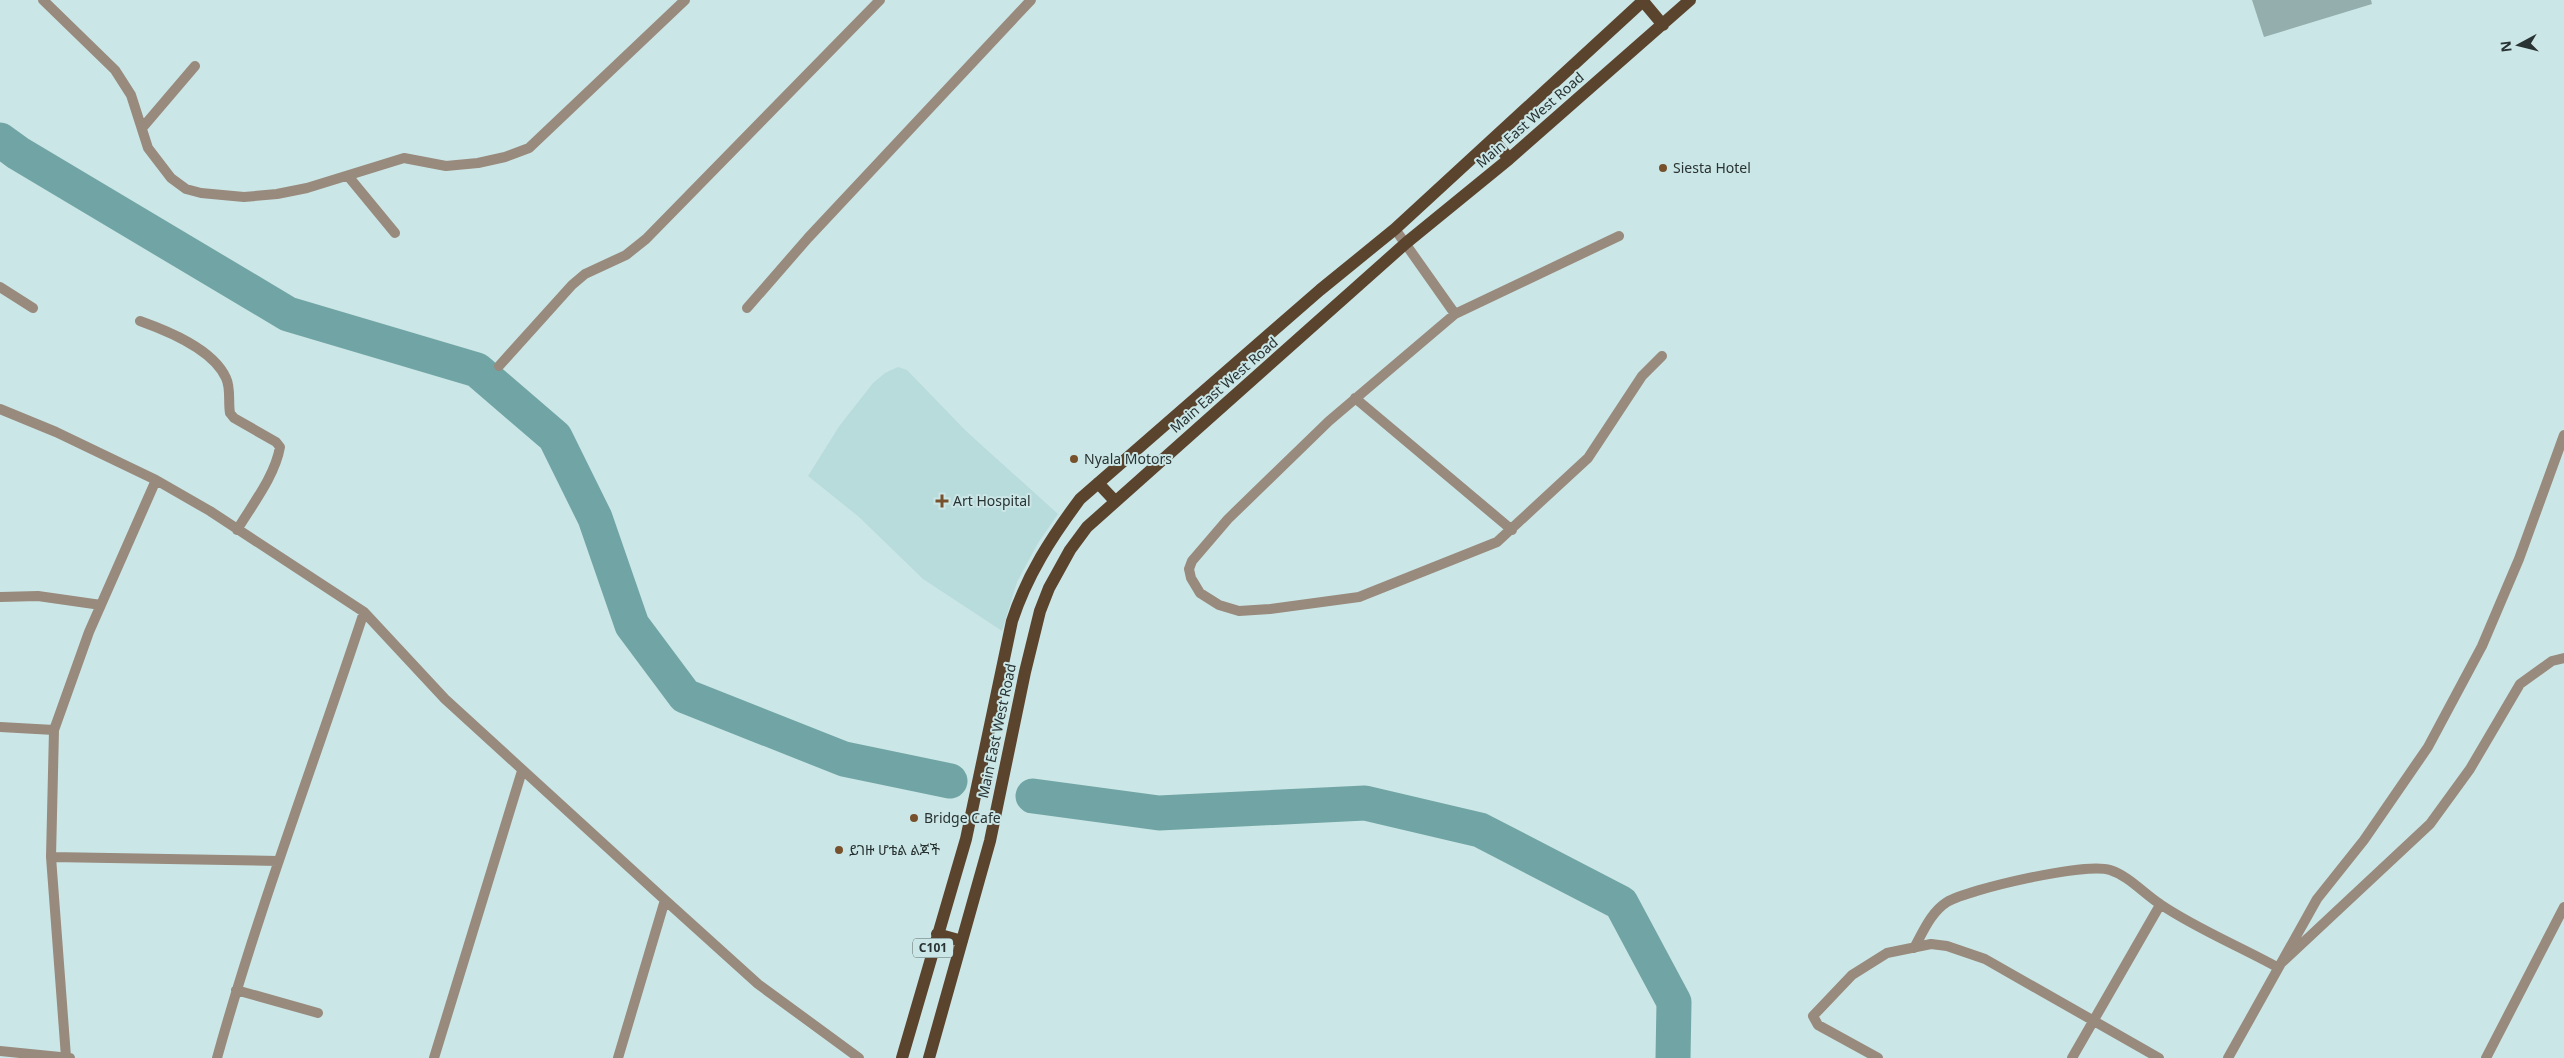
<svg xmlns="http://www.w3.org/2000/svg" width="2564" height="1058" viewBox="0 0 2564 1058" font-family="'Noto Sans','Noto Sans Ethiopic',sans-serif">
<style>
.built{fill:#b8dcdb}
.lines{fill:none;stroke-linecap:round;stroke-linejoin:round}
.river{stroke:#71a5a5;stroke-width:35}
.building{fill:#94aead}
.minor{stroke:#988a7d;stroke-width:10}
.primary{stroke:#5b442e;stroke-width:12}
.poi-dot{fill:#76512c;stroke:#cbe6e6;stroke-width:2}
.labels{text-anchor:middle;stroke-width:4;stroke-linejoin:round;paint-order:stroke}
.shield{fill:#cbe6e6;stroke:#5a6969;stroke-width:1}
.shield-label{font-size:12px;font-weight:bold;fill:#293333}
.street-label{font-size:14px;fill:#293333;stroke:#cbe6e6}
.poi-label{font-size:14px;fill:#293333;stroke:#cbe6e6;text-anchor:start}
</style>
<rect width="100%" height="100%" fill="#cbe6e6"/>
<!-- built -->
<path class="built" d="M898 367 907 370 966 431 1058 514 1038 543 1017 582 1002 631 923 579 859 517 808 476 840 425 873 383 885 373Z"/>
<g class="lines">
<!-- river -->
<path class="river" d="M0 140 18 153 288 314 477 370 555 437 595 518 632 625 685 696 844 759 950 781
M1033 796 1159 813 1365 803 1480 830 1621 903 1674 1002 1673 1058"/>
</g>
<!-- building -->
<path class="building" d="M2252 0H2371L2372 4 2264 37Z"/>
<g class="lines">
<!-- minor -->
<path class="minor" d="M43 0 115 70 131 95 148 148 171 178 186 189 201 193 244 197 277 194 307 188 404 158 446 166 478 163 505 157 529 148 685 0
M143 127 195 66
M348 176 395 233
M1395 229 1455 314
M1619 236 1455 314 1329 421 1228 519 1192 561 1189 569 1191 578 1200 593 1219 605 1239 611 1270 609 1359 597 1497 542 1588 458 1642 376 1662 356
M0 287 33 308
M747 308 808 238 1031 0
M140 321C168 331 213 349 226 378 231 388 228 402 230 413L234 418 276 442 280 447C275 476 252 505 237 530
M499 366 572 285 585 274 626 255 646 239 880 0
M1355 398 1512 530
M0 409 56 432 156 480 210 511 364 612 445 699 665 900 758 984 859 1058
M0 597 38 596 101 605
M0 727 54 730
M51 857 278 861
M1914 948C1923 932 1931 912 1947 902 1969 889 2086 862 2110 870 2129 876 2143 893 2160 904 2195 928 2239 946 2277 967L2430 824 2470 769 2520 684 2552 661 2564 658
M236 990 318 1013
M0 1051 70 1058
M66 1057 51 857 54 730 89 632 156 480
M217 1058C259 907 315 761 364 612
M434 1058 522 771
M618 1058 665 900
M1878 1058 1818 1025 1813 1016 1852 975 1887 953 1931 944 1947 946 1985 959 2159 1058
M2072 1058 2160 905
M2228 1058 2317 899 2364 840 2428 747 2482 646 2519 559 2564 435
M2486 1058 2564 907"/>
<!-- primary -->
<path class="primary" d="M1642 0 1663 25
M1493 139 1509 159
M1098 483 1115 501
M937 934 962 941
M902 1058 966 839 1012 621C1027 575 1051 538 1080 499L1320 290 1395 229 1644 0
M929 1058 990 841 1025 672 1040 611 1049 588 1070 550 1087 527 1406 243 1509 159 1690 0"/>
</g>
<!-- markers -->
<g class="poi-dot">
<circle cx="1663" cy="168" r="5"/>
<circle cx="1074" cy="459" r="5"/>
<path d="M939.5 493.5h5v5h5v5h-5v5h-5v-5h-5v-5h5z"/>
<circle cx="914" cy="818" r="5"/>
<circle cx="839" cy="850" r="5"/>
</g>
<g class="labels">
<!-- shield labels -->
<rect class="shield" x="913" y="938.5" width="40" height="19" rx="4"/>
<g class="shield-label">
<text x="933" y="952">C101</text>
</g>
<!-- street labels -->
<g class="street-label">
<text transform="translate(1530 120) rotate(-41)" y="5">Main East West Road</text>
<text transform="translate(1224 385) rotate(-41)" y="5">Main East West Road</text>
<text transform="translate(997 731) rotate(-78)" y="5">Main East West Road</text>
</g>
<!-- poi labels -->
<g class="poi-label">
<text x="1673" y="173">Siesta Hotel</text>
<text x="1084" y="464">Nyala Motors</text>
<text x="953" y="506">Art Hospital</text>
<text x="924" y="823">Bridge Cafe</text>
<text x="849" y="855">ይገዙ ሆቴል ልጆች</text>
</g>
</g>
<!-- north arrow -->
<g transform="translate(2519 45) rotate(263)" stroke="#cbe6e6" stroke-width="4" paint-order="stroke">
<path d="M0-4L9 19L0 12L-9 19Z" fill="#293333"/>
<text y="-8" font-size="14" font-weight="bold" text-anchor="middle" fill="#293333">N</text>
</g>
</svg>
